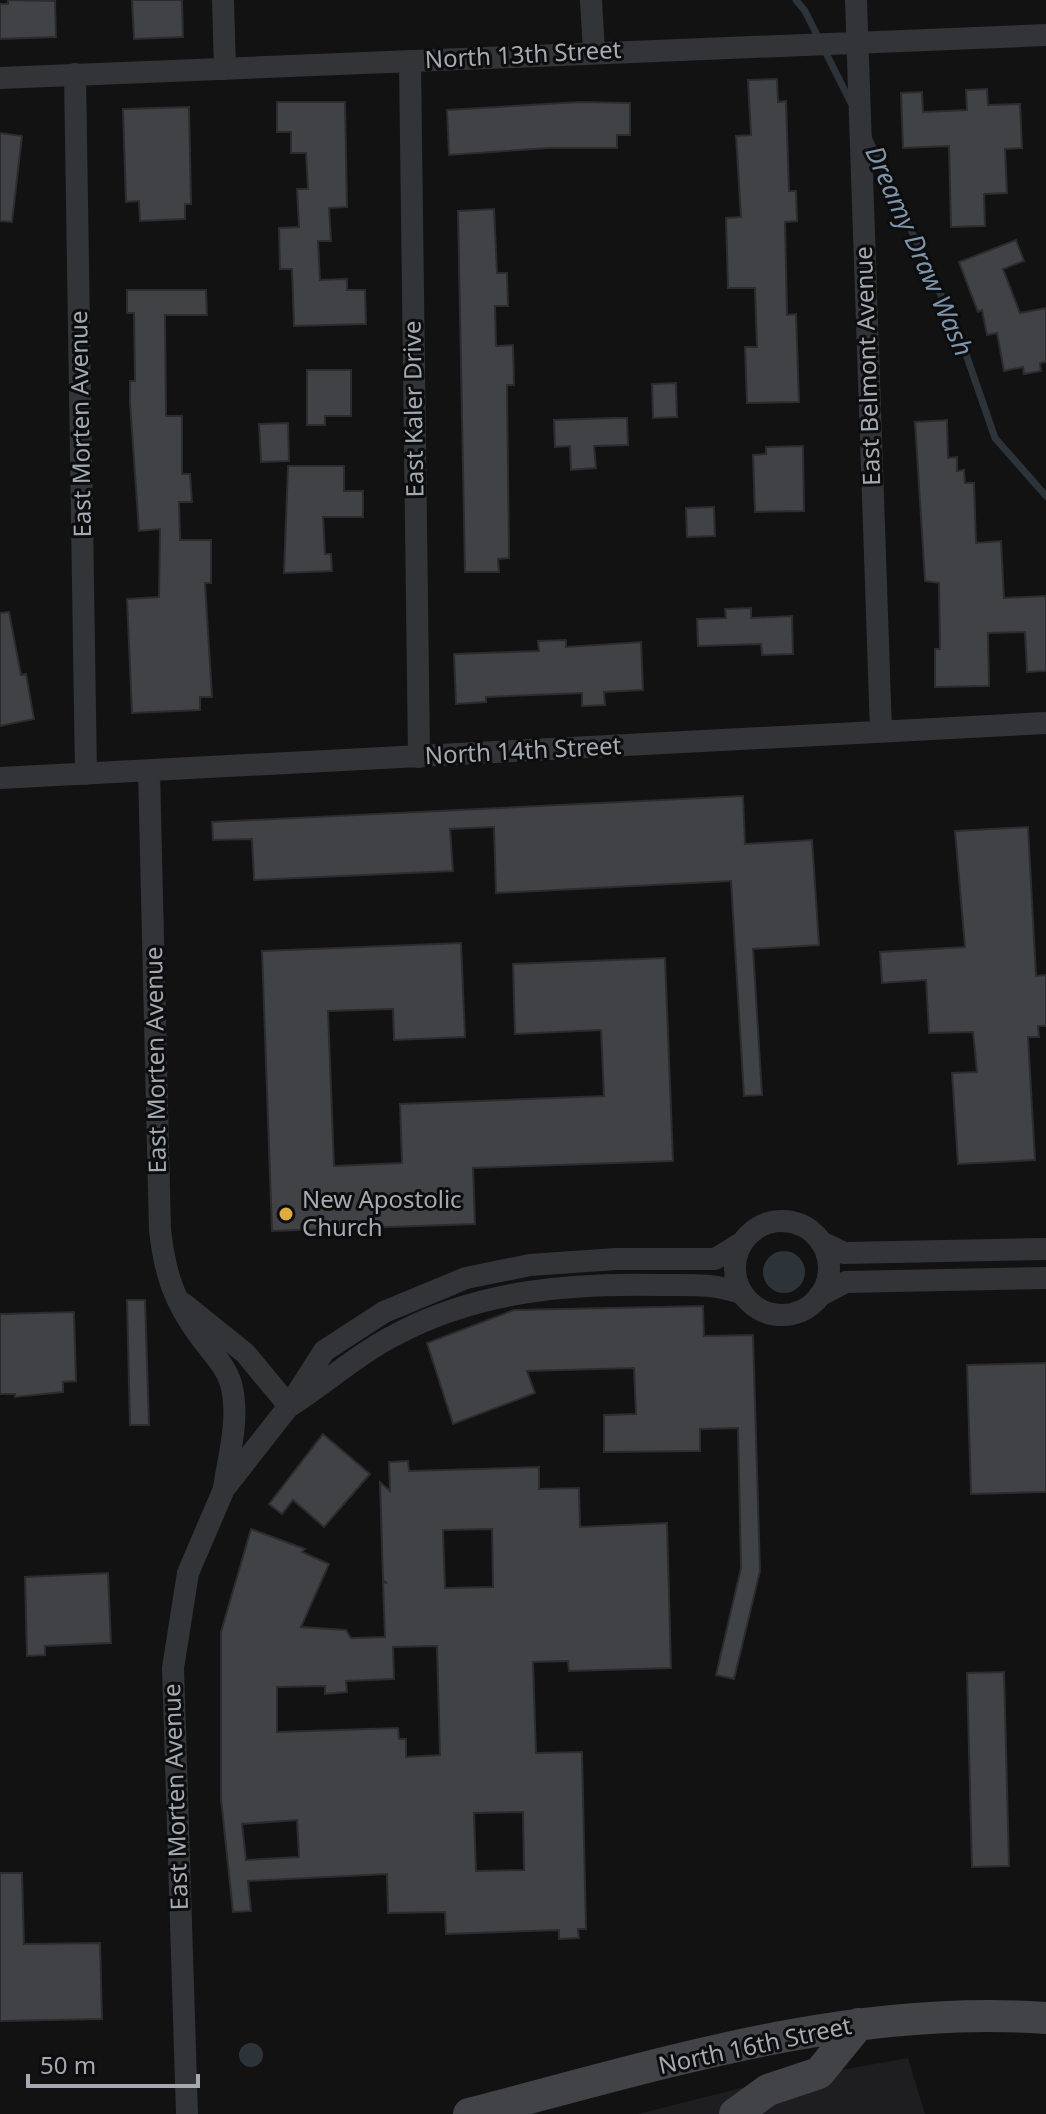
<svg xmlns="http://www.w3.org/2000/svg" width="1046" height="2114" viewBox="0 0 1046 2114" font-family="'Noto Sans',sans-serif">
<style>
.built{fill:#1e1e20}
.water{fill:#2c343a}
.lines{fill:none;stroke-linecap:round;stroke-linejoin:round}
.stream{stroke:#2c343a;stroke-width:7}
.building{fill:#414246;stroke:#2c2c2f;stroke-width:2;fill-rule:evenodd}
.minor{stroke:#333438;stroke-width:22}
.secondary{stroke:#414347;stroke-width:32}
.poi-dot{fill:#e0aa3c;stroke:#0d0d0e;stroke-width:3}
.labels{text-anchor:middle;stroke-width:6;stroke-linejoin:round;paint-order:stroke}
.street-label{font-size:24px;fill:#a4a9b2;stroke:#0d0d0e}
.poi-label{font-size:24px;fill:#a4a9b2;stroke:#0d0d0e;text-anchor:start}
.water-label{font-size:26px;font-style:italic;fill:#7e96ab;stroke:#0d0d0e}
</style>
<rect width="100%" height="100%" fill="#121213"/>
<!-- built -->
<path class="built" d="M908 2058 925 2114H638L741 2088Z"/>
<!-- water -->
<path class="water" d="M763 1272a21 21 0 1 1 42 0a21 21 0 1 1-42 0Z
M239 2055a12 12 0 1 1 24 0a12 12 0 1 1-24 0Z"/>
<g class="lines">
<!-- stream -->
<path class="stream" d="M796 0 805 11 851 103
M869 139 959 334 995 438 1046 496"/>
</g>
<!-- building -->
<path class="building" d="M8 0 55 1 56 37 0 39V4H8Z
M132 0H182L183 37 134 39Z
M777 79 778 102 786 101 789 191H796L797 221 785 222 786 268 787 315 796 314 799 402 747 403 745 347H757L755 288H728L726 218 741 217 736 136 751 135 748 80Z
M987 89 988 105 1020 104 1022 148 1005 149 1007 193 984 194 985 226 951 227 949 146 903 148 901 93 922 92 923 112 967 110 966 90Z
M277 102H345L347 207 329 208 331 241H318L320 280 347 279V290H365L366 324 294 326 292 269H280L279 228 299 227 297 189H308L306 153H291V132H277Z
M580 102 630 103V135H617V148H549L449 155 447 110Z
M189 107 191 204H185V219L140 221 139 201 126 202 123 109Z
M0 133 22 136 12 222 0 221Z
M494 209 497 273H507L508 306H495L496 346 513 345 514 385H507L509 558 498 559 499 572H465L458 211Z
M1016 240 1024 261 1003 269 1020 313 1046 308V362L1040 363 1041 371 1024 374 1023 367 1004 371 997 333 987 335 982 310 978 312 959 262Z
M127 290H206L207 315H165L166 416H182V474H190L192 502H179L180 540H211V583H205L212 697H200V710L132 713 127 599 159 597 160 529 139 531 130 403V381H135L134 313H127Z
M307 370H351V416H325V425H307Z
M676 383 677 417 653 418 652 384Z
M614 418H627L628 445 594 446 596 468 571 470 570 446 555 447 554 420Z
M947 420 948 458 957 457V471L964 470 965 483H974L976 543 1001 541 1004 598 1046 596V671L1027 672 1025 632 988 633 989 686 935 687V649H940L939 583 925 581 915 422Z
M288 423 289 461 261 462 259 424Z
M803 446 804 511 755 512 753 455 766 454V447Z
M288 466H344V491H363V517H323L325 554H331L332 571 284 573Z
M714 507 715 536 687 537 686 508Z
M751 608V618L792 616 793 654 762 655 761 644 698 646 697 619 726 618 725 609Z
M9 612 21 675 26 674 34 719 0 726V613Z
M566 640V647L641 642 643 690 604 692 605 705 582 706V693L486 697V702L456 704 454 654 539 651 538 641Z
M743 796 745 844 812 840 819 945 753 949 762 1095 744 1096 731 881 496 893 494 827 450 829 453 871 254 880 252 839 213 840 212 822Z
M1028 827 1036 976 1046 975V1026H1038L1039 1037H1028L1035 1160 958 1164 952 1073 977 1072 973 1032 929 1033 926 980 882 983 880 952 965 947 955 831Z
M461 943 465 1037 394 1040 393 1009 328 1011 334 1166 402 1163 400 1104 604 1096 601 1030 515 1034 513 964 665 958 673 1161 473 1168 475 1224 272 1231 262 951Z
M127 1300H145L149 1425H130Z
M703 1306 704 1336 753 1335 760 1571 734 1679 716 1675 741 1568 738 1428 700 1429V1451L604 1452V1415L636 1414 634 1368 527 1371 535 1393 453 1424 427 1343 514 1310Z
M74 1312 76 1381 63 1382V1392L15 1397V1394H0V1314Z
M1046 1363V1492L971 1494 967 1365Z
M323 1434 370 1474 324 1527 293 1500 282 1514 269 1504Z
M408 1461 409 1471 539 1467V1489L579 1488 580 1527 667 1523 671 1668 569 1671 568 1661 533 1662 536 1753 582 1752 586 1929H578L579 1938 559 1939V1930L446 1934 445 1912 388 1913 387 1874 248 1881 251 1911 233 1912 221 1799V1632L251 1529 305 1549 302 1552 329 1564 301 1627 346 1630 351 1638 385 1637 383 1582 387 1583 383 1580 380 1482 390 1491 389 1462ZM492 1529 493 1587 445 1588 443 1530ZM437 1646 440 1755 406 1757V1739H399L398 1728 277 1732V1687L325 1686V1694L347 1692 346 1681 394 1679 393 1647ZM523 1812 524 1870 476 1871 474 1813ZM297 1820 299 1857 246 1860 242 1824Z
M108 1573 111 1643 45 1646V1655L27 1656 25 1577Z
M1004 1672 1009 1866 972 1867 967 1673Z
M0 1873H22L24 1944 100 1943 102 2019 0 2021Z"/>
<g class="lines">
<!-- minor -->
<path class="minor" d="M223 0 225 69
M591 0 594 51
M856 0 881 731
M410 61 419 757
M75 74 86 774
M0 78 1046 35
M149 771 160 1230C165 1274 174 1302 201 1338 212 1353 226 1366 231 1384 240 1417 229 1455 224 1488
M0 778 1046 723
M735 1268a47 47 0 1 1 94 0a47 47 0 1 1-94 0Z
M821 1242 844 1253 1046 1249
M819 1296 846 1282 1046 1278
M184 1304 245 1353 289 1406
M290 1406C326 1383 359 1353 397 1334 478 1291 569 1283 659 1285 689 1285 714 1283 743 1294
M187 2114 173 1668 188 1573 224 1489 289 1406 324 1351 384 1312 466 1278 530 1265 616 1259H715L741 1243"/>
<!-- secondary -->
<path class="secondary" d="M469 2114C658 2065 848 2004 1046 2018
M735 2114 768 2090 819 2073 859 2024"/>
</g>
<!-- markers -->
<circle class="poi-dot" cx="286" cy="1214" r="8"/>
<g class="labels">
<!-- street labels -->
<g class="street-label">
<text transform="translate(523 55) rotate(-3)" y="8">North 13th Street</text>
<text transform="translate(868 366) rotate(-92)" y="8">East Belmont Avenue</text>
<text transform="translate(414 409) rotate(-91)" y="8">East Kaler Drive</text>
<text transform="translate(81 424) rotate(-91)" y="8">East Morten Avenue</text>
<text transform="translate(523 751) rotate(-3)" y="8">North 14th Street</text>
<text transform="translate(156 1060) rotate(-91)" y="8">East Morten Avenue</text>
<text transform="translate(176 1797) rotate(-92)" y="8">East Morten Avenue</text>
<text transform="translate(755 2046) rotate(-12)" y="8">North 16th Street</text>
</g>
<!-- poi labels -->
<g class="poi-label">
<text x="302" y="1208">New Apostolic<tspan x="302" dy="28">Church</tspan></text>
</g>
<!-- water labels -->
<g class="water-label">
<text transform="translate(919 251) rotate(66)" y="9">Dreamy Draw Wash</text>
</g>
</g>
<!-- scale -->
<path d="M28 2074v12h170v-12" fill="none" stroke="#a4a9b2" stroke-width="4"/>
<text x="40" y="2074" font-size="24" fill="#a4a9b2" stroke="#0d0d0e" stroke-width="6" paint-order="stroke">50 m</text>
</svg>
